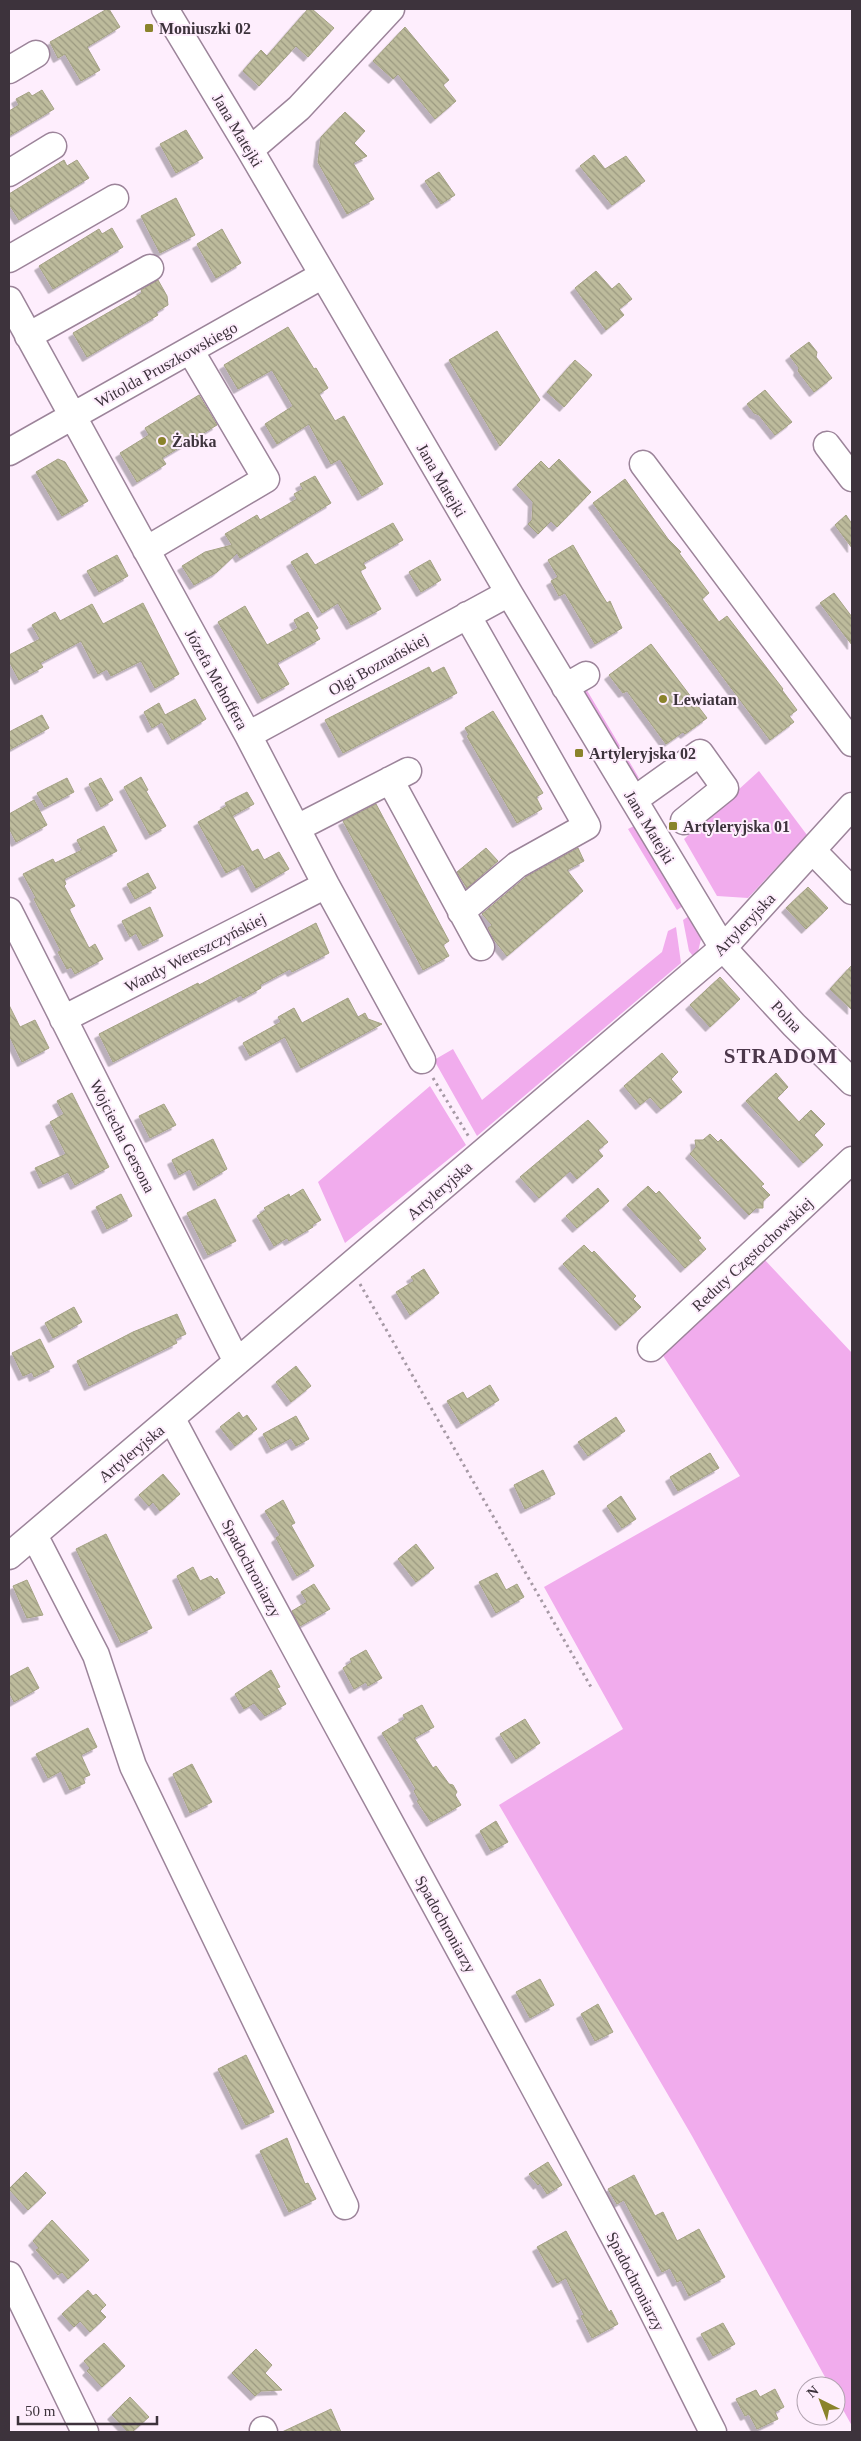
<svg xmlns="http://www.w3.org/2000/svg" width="861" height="2441" viewBox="0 0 861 2441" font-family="'Times New Roman',serif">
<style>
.grass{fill:#f1aced}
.building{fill:url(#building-back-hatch);stroke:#a4a284;filter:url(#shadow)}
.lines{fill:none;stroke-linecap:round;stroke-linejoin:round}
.minor-casing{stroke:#9c849a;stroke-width:29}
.path{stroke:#a699a5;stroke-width:3;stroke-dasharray:2.5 4;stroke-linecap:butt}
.minor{stroke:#fff;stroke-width:26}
.poi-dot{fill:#8a832b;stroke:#feeefd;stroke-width:2}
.labels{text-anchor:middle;stroke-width:4;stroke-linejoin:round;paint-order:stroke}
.poi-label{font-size:16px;font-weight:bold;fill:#3d333c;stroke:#feeefd;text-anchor:start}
.street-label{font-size:16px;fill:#3d333c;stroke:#feeefd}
.district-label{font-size:21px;font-weight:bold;letter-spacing:1px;fill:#4b374a;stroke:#feeefd}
</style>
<defs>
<pattern id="building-back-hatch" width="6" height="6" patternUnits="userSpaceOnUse" patternTransform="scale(1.25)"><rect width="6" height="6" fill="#bdbb9c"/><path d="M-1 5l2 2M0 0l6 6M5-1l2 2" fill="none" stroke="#9b9980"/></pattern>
<filter id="shadow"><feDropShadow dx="-4.5" dy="4.5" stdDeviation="0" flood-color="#0004"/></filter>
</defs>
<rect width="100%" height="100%" fill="#feeefd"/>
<!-- grass -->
<path class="grass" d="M585 687 639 778 634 781 580 690Z
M759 771 807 835 748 898 717 896 684 839Z
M634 826 683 906 677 910 628 829Z
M689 916 701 939 696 960 689 951 683 920Z
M676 927 681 963 477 1136 434 1060 453 1049 482 1100 662 952 668 931Z
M430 1086 466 1145 345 1243 318 1182Z
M764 1259 852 1353V2426L836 2397V2386H830L692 2136 499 1805 623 1729 544 1587 740 1476 662 1354Z"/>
<!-- building -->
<path class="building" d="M107 9H109L120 27 87 47 100 70 81 81 65 54 58 58 50 42Z
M308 9H312L334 28 308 57 296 46 259 86 243 71 261 50 267 56Z
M405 27 449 80 443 85 456 101 435 119 398 74 393 79 373 61Z
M42 90 54 109 9 136V111L19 105 16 99 29 92 32 96Z
M345 112 365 131 354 143 367 156 353 163 374 199 347 214 318 162 321 137Z
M186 130 203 158 176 173 160 144Z
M594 155 605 169 626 156 645 181 612 205 580 166Z
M64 160 67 166 77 160 89 178 19 220 9 204V194Z
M439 172 455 195 441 204 425 181Z
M176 198 195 235 160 253 141 216Z
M112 228 123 247 53 289 39 266 99 229 102 234Z
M222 229 241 263 216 278 197 244Z
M596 271 612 289 619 283 632 299 619 309 624 315 606 330 575 288Z
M158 280 167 296 168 305 156 312 158 315 87 357 73 333 142 293 141 290Z
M288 327 314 369 316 368 328 388 319 394 335 421 344 416 383 484 362 496 340 459 331 464 309 424 277 444 265 424 293 406 272 370 238 389 224 365Z
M497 331 540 400 500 446 449 360Z
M809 342 817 352 816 357 832 378 814 392 798 371 799 368 790 356Z
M575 360 592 375 564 407 547 392Z
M765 390 792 422 775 435 759 415 754 413 747 404Z
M199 395 217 425 162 458 166 464 137 482 120 453 149 435 145 428Z
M58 459 65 462 88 501 62 516 36 472Z
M559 459 591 492 557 527 551 521 538 534 528 524 532 520 533 502 517 485 541 461 549 469Z
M315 476 331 503 240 558 237 553 217 572 194 585 182 566 205 552 232 545 225 534 257 515 260 520 297 499 294 494 303 489 300 484Z
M625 479 668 539 681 552 679 553 709 593 702 599 719 622 727 616 783 689 782 690 797 710 789 716 794 722 770 740 593 503Z
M846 515 852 524V548L835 525Z
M393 523 403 540 363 563 366 568 360 571 381 609 351 625 338 603 322 613 291 562 307 553 315 565Z
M573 545 602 595 607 603 610 601 622 628 595 644 565 593 559 596 551 581 558 577 548 560Z
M117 555 128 576 99 592 87 571Z
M430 560 441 580 421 592 409 572Z
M834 593 852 617V645L820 603Z
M143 603 179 674 155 688 141 661 111 676 107 669 98 674 81 641 40 663 43 667 19 680 9 661V655L40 639 32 625 55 612 60 621 92 604 103 624Z
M245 606 267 645 298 628 294 620 308 612 318 628 315 630 320 639 277 663 289 684 262 699 218 622Z
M651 644 707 718 685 734 683 732 666 744 627 691 623 693 609 675Z
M429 667 432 673 444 667 457 693 343 753 325 720Z
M195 699 206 719 172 740 162 722 152 728 144 712 159 703 165 715Z
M493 711 543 793 536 797 542 809 517 823 467 736 469 735 465 728Z
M42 715 49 728 9 750V732Z
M141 777 148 790 146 791 166 826 150 835 124 787Z
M67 778 74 792 45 807 37 793Z
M101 778 113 800 101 807 89 784Z
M247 792 254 804 232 816 225 803Z
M34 800 47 825 16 842 9 828V814Z
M376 804 449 941 443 945 449 956 423 970 343 821Z
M227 806 252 852 258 849 264 860 279 852 289 869 256 888 243 864 226 873 198 822Z
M104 826 117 851 64 879 66 884 64 886 75 906 69 909 89 948 95 944 103 959 75 974 71 967 67 969 58 952 61 951 34 899 36 898 23 874 53 859 55 863 82 850 77 840Z
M486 848 498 861 467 888 457 872Z
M578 848 584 861 567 870 583 891 507 956 495 941 488 928 492 925 482 914 526 877Z
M148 873 156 888 135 899 127 884Z
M808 887 828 908 806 929 786 908Z
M150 907 163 936 143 946 136 933 130 937 122 921Z
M316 923 329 953 292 972 290 969 260 985 261 988 243 998 241 995 113 1062 99 1034 198 983 199 985Z
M852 965V1010L830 989Z
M720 977 740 999 710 1027 690 1005Z
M348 998 358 1017 365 1013 368 1019 382 1024 301 1068 285 1037 250 1056 243 1043 281 1022 278 1017 294 1008 302 1023Z
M9 1005 20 1027 35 1020 49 1048 22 1062 9 1035Z
M662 1053 678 1072 671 1079 682 1092 661 1109 650 1097 640 1105 624 1086Z
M776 1073 788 1087 777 1098 799 1122 811 1110 825 1124 814 1135 823 1145 803 1163 746 1101Z
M72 1093 109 1167 75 1185 68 1172 43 1184 35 1168 66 1154 50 1122 64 1114 57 1101Z
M164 1104 176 1125 150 1138 139 1116Z
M588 1120 608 1142 598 1150 603 1156 577 1179 570 1171 539 1198 520 1177Z
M710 1134 718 1142 721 1139 764 1184 761 1186 770 1195 763 1201V1208H756L749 1215 690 1154 696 1147 695 1140H703Z
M213 1139 227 1169 198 1186 190 1169 179 1175 172 1160Z
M648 1186 656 1194 659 1191 701 1238 698 1240 706 1249 685 1268 627 1205Z
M598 1188 609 1201 577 1228 566 1216Z
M303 1189 321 1220 312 1225 313 1227 289 1241 287 1238 274 1246 257 1216 266 1210 264 1208 289 1194 290 1197Z
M121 1194 132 1216 107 1229 96 1207Z
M215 1199 236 1241 208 1255 187 1213Z
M584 1245 592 1253 594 1251 636 1296 633 1299 641 1307 620 1326 563 1264Z
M424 1269 439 1293 410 1315 396 1292 414 1281 411 1277Z
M74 1307 82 1322 53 1338 45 1323Z
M177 1314 186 1334 175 1339 177 1343 89 1386 77 1361 133 1332Z
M40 1339 54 1367 34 1377 32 1372 23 1376 12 1353Z
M296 1366 311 1386 291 1402 276 1382Z
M490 1385 499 1400 461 1424 447 1401 463 1392 467 1399Z
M239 1412 243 1418 247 1415 257 1429 235 1446 220 1427Z
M296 1416 309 1439 296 1446 291 1438 271 1449 263 1434Z
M616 1417 625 1431 588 1456 578 1442Z
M710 1453 719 1468 678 1491 670 1477Z
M543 1470 555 1494 525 1509 514 1485Z
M163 1474 180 1494 160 1511 153 1502 149 1506 139 1495Z
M621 1496 636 1519 622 1528 607 1506Z
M283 1500 295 1523 291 1525 314 1566 297 1576 276 1538 280 1535 265 1511Z
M106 1534 152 1628 121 1643 76 1549Z
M416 1544 434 1568 416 1582 398 1559Z
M193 1567 200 1581 211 1576 215 1580 217 1578 225 1593 193 1611 177 1576Z
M497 1573 506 1590 517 1584 524 1597 496 1613 479 1582Z
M27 1580 43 1615 27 1618 13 1586Z
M314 1584 330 1609 300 1626 292 1611 307 1602 301 1592Z
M366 1650 382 1678 368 1686 366 1682 354 1689 343 1668 352 1662 350 1659Z
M28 1667 39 1688 14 1702 9 1692V1677Z
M271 1670 280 1687 277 1688 286 1704 265 1716 254 1703 244 1709 235 1694Z
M422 1705 434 1727 414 1738 433 1768 436 1766 449 1784 453 1785 457 1792 455 1795 461 1805 431 1822 417 1801 419 1800 414 1791 416 1789 382 1733 405 1719 403 1715Z
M525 1719 540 1743 516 1759 500 1734Z
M88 1728 97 1747 81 1755 90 1775 83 1778 85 1783 70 1790 61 1771 48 1778 36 1754Z
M192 1764 212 1802 190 1813 173 1774Z
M496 1821 508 1842 491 1851 480 1831Z
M540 1979 554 2005 530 2018 516 1992Z
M598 2004 613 2032 595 2041 581 2014Z
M246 2055 274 2112 246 2125 218 2069Z
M287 2138 305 2184 308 2183 316 2199 289 2212 260 2151Z
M548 2162 562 2185 547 2194 540 2183 538 2185 529 2174Z
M26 2172 46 2193 28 2210 9 2189Z
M634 2175 655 2216 663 2212 677 2241 699 2229 725 2277 689 2296 681 2280 677 2282 670 2268 662 2272 624 2200 617 2204 608 2189Z
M52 2220 89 2260 68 2279 62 2272 58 2275 36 2250 39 2248 33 2241Z
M566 2231 609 2312 611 2310 618 2324 592 2338 581 2316 584 2315 566 2278 557 2283 537 2247Z
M88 2290 93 2296 96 2294 106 2305 100 2311 106 2317 90 2332 80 2321 74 2327 62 2314Z
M723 2323 735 2344 713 2356 701 2334Z
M104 2343 125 2366 102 2387 87 2371 90 2368 84 2361Z
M256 2349 272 2365 265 2373 282 2390 261 2391 255 2396 232 2373Z
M775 2389 784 2407 775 2412 778 2419 757 2429 749 2414 745 2416 736 2399 756 2390 760 2397Z
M130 2397 149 2417 132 2432H128L112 2415Z
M331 2409 341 2432H282Z"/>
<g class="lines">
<!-- minor casing -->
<g class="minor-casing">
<path id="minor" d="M165 9 250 150 509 593 723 948 794 1025 852 1082
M9 70 36 54
M250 150 299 108 391 9
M9 173 53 146
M9 259 115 198
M9 300 248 735 326 885 422 1060
M28 336 150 268
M827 445 852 478
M9 452 323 275
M643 464 852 743
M146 550 266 479 190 350
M565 687 586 675
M248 735 509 593
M390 780 481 947
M634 800 700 753 725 788 684 821
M297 828 408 771
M813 851 852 891
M9 911 237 1362
M461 912 517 865 587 826 467 615
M63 1019 326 885
M651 1348 852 1160
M172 1419C316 1691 467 1959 611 2231 647 2298 679 2365 713 2432
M34 1535 96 1655 133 1766 345 2206
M9 1556 723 948 852 806
M9 2275 85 2432
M263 2430 264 2432"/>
</g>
<!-- path -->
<path class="path" d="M433 1078 469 1137
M360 1284 591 1687"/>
<!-- minor -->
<use href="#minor" class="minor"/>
</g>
<!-- markers -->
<g class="poi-dot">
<rect x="144" y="23" width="10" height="10" rx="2.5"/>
<circle cx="162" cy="441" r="5"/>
<circle cx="663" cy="699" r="5"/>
<rect x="574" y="748" width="10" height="10" rx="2.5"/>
<rect x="668" y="821" width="10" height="10" rx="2.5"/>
</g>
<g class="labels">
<!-- poi labels -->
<g class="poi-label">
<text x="159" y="34">Moniuszki 02</text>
<text x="172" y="447">Żabka</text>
<text x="673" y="705">Lewiatan</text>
<text x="589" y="759">Artyleryjska 02</text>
<text x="683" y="832">Artyleryjska 01</text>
</g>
<!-- street labels -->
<g class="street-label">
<text transform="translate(238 130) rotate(59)" y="6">Jana Matejki</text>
<text transform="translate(166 364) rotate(-29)" y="6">Witolda Pruszkowskiego</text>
<text transform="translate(442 480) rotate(60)" y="6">Jana Matejki</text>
<text transform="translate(378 664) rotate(-29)" y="6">Olgi Boznańskiej</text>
<text transform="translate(217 679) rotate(61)" y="6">Józefa Mehoffera</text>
<text transform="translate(650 827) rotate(59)" y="6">Jana Matejki</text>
<text transform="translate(744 924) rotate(-46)" y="6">Artyleryjska</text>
<text transform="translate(195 952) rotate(-27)" y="6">Wandy Wereszczyńskiej</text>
<text transform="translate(787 1016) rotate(47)" y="6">Polna</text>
<text transform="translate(123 1136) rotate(63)" y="6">Wojciecha Gersona</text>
<text transform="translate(439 1190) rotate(-41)" y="6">Artyleryjska</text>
<text transform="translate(752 1254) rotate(-43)" y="6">Reduty Częstochowskiej</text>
<text transform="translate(131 1453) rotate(-40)" y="6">Artyleryjska</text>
<text transform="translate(252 1568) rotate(62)" y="6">Spadochroniarzy</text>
<text transform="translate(446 1924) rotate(61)" y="6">Spadochroniarzy</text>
<text transform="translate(636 2281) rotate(63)" y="6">Spadochroniarzy</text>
</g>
<!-- district labels -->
<g class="district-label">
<text x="781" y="1063">STRADOM</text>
</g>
</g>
<!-- border -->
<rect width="861" height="2441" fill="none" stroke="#3d333c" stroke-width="20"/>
<!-- north arrow -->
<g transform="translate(821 2401) rotate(318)"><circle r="24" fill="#feeefd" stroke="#b1a3b0"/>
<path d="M0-4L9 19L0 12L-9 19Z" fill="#8a832b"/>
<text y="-8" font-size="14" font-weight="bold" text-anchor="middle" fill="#3d333c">N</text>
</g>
<!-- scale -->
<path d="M18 2416v8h139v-8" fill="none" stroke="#3d333c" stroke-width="2.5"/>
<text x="25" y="2416" font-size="15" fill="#3d333c" stroke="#feeefd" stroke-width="4" paint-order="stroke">50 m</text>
</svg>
